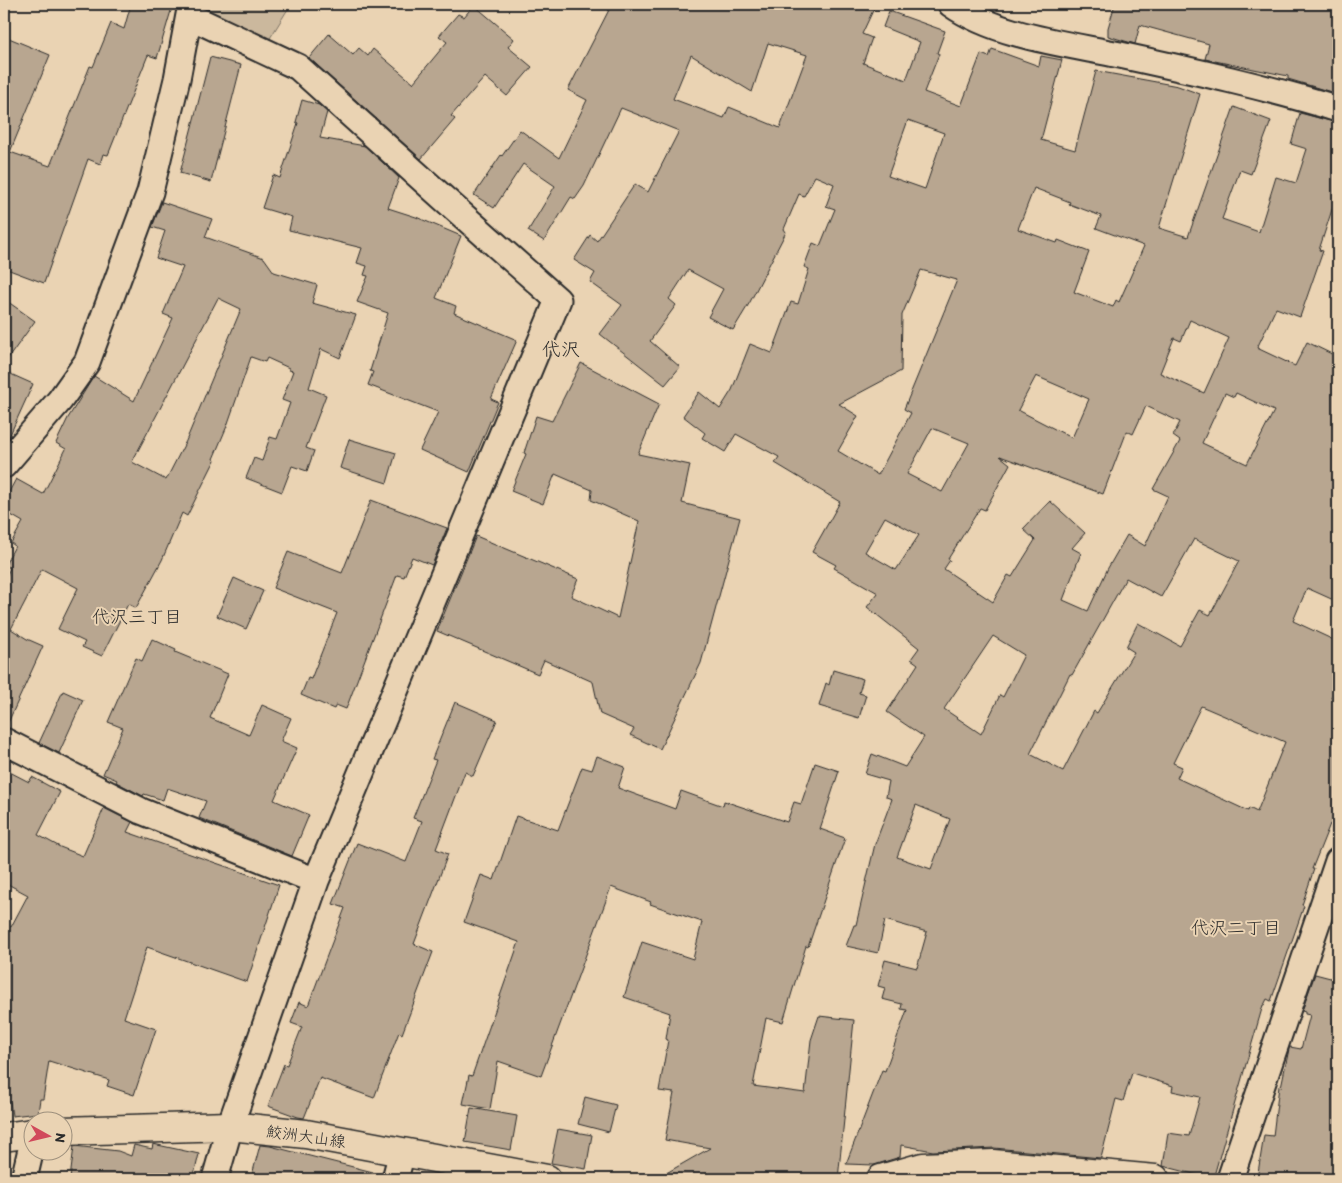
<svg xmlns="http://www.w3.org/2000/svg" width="1342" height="1183" viewBox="0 0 1342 1183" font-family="Itim,'Klee One',sans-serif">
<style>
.green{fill:#cbb89d;stroke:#7b7264}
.building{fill:#b8a690;stroke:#2b2b2b;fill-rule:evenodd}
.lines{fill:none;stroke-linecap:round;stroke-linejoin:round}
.minor-casing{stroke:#2b2b2b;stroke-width:29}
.secondary-casing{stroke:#2b2b2b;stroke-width:31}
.minor{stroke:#ead3b3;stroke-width:25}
.secondary{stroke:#ead3b3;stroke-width:28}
.labels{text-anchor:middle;stroke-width:4;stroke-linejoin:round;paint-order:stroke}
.street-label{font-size:16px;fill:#2b2b2b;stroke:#ead3b3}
.neighbourhood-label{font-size:18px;fill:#2b2b2b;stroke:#ead3b3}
.quarter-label{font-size:19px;fill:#2b2b2b;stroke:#ead3b3}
</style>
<rect width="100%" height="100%" fill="#ead3b3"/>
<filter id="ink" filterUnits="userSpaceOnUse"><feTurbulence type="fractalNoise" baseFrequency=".02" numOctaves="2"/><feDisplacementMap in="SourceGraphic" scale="10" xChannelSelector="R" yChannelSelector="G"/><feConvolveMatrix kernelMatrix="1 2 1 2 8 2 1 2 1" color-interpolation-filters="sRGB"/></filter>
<g filter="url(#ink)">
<!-- green -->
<path class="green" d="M206 4H291L264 48 212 15Z"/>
<!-- building -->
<path class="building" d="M131 4H173L157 58 148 55 108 155 103 154 100 164 88 159 44 283 4 268V36L50 55 10 152 50 166 90 66 93 67 111 23 124 29Z
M612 4H876L862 34 872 38 863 63 906 80 920 42 883 27 889 11 945 31 937 53 939 54 924 92 961 106 981 54 989 57 992 49 1039 66 1041 56 1062 60 1041 140 1075 150 1096 71 1178 86 1200 94 1159 228 1188 237 1234 107 1271 121 1251 174 1240 170 1222 219 1259 232 1276 177 1296 183 1307 149 1291 144 1300 113 1338 123V191L1319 250 1323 251 1300 317 1276 308 1257 348 1295 366 1307 342 1338 357V602L1307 588 1293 621 1338 642V681L1331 698 1338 701V802L1332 825 1330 824 1312 869H1314L1302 905 1304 906 1271 1001 1267 999 1264 1005H1263L1213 1179 1163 1166 1168 1133 1189 1136 1200 1097 1172 1091 1173 1086 1132 1073 1123 1101 1116 1099 1101 1158 994 1148 933 1151 901 1145 900 1157 874 1165 846 1164 882 1070 885 1071 907 1010 901 1009 902 1004 882 999 885 988 878 986 885 960 917 968 927 932 885 920 878 953 846 946 854 925H856L875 844 892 799 886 797 889 781 865 774 872 754 905 767 924 737 887 712 918 664 911 659 919 648 867 607 878 593 834 568 836 565 812 552 840 502 775 463 779 457 736 434 725 452 702 438 705 433 683 416 699 392 720 409 732 390 750 344 772 353 791 302 798 304 809 269 804 267 813 243 820 246 835 209 826 206 834 184 815 176 804 196 799 194 784 229 786 232 750 302 733 330 708 317 723 289 688 270 669 299 676 305 650 341 680 367 665 385 600 334 622 305 590 282 595 273 574 260 590 235 597 241 635 184 648 192 679 131 621 108 584 186 575 199 571 197 544 241 528 231 555 186 523 164 494 208 474 195 501 155 502 156 520 130 559 158 587 100 568 90ZM768 43 807 55 780 128 729 107 724 118 673 99 691 55 752 92ZM908 120 944 133 925 189 888 176ZM1034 188 1070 202 1069 204 1101 216 1096 228 1144 246 1119 302 1116 300 1113 307 1074 292 1089 252 1058 240 1057 243 1018 229ZM921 270 957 280 904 409 911 413 878 475 838 451 858 416 839 404 901 371 902 315ZM1190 320 1229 338 1204 393 1160 373 1174 338 1181 341ZM1036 376 1089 399 1072 438 1018 410ZM1225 393 1234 397 1236 393 1274 411 1247 464 1202 443ZM1146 406 1180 422 1173 436 1180 441 1153 489 1168 496 1145 546 1127 535 1108 568 1088 611 1063 600 1081 553 1072 548 1085 533 1050 501 1023 529 1035 540 1012 577 1008 575 993 602 944 569 950 560 948 559 980 508 985 510 1010 464 1000 456 1103 494 1127 431 1133 434ZM932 428 969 443 942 492 907 474ZM885 517 919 535 896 570 865 552ZM1194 539 1239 561 1210 615 1200 610 1180 646 1138 623 1126 647 1134 652 1097 713 1094 711 1063 771 1030 754 1070 674 1072 675 1126 578 1161 597ZM993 636 1024 655 1003 697 1000 695 981 734 944 709ZM1201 706 1285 742 1257 812 1249 808 1248 811 1177 778 1182 767 1173 763ZM916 805 950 819 931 869 897 857Z
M1115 4H1338V94L1288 79V76L1205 59 1209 44 1140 25 1135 44 1108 36V28Z
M474 5 514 39 508 47 532 67 507 96 485 77 451 116 455 119 421 159 309 58 329 34 353 55 359 48 368 56 373 49 413 83 447 42 439 36 458 14 464 17Z
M210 57 241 65 211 182 180 173Z
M302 100 319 105 327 112 320 138 365 146 399 178 388 208 416 217 461 236 436 298 456 306 454 313 517 340 491 399 498 402 469 472 420 450 438 412 368 385 373 372 370 371 388 313 357 302 368 276 364 275 367 266 357 263 362 248 289 230 292 217 262 208 273 175 280 178 298 123 296 122Z
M162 202 212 219 205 237 264 258 274 272 317 285 312 303 356 315 340 358 321 349 309 388 326 395 306 448 314 451 307 471 292 466 282 492 246 478 254 458 262 461 270 437 277 439 290 403 282 400 293 371 289 370V368L267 358 265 362 251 357 227 426 213 459 215 460 187 516 182 513 162 560 136 608 128 604 102 656 82 647 85 642 58 629 78 588 42 569 11 629 27 639 43 646 6 727H4V581L10 568 5 565 15 546 11 543 23 522 4 511V501L16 479 43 494 66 449 56 443 68 418 94 376 134 401 173 318 163 314 183 267 156 258 165 231 152 227ZM218 298 241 309 186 441 166 480 132 462Z
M4 299 35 321 4 364Z
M581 363 659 404 638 454 690 465 682 503 740 518 701 663 660 749 630 735 634 729 600 714 593 682 544 660 538 674 437 631 476 536 578 579 571 596 618 618 639 521 591 500 592 490 555 474 543 504 511 491 526 454 524 453 536 416 552 421Z
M4 371 33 384 8 439 4 443Z
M349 439 396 453 387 483 340 468Z
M371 500 447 528 432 565 412 557 404 577 397 575 346 709 336 705 334 709 301 695 308 678 311 679 337 613 273 588 288 552 342 573Z
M234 578 263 591 246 629 217 616Z
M152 639 176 650 175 652 228 674 210 718 249 735 262 705 291 718 281 741 297 748 274 800 309 815 292 856 199 818 206 801 167 788 163 800 144 794 143 796 116 782 117 780 103 774 123 728 108 722 136 658 142 661Z
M833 670 863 679 859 693 866 695 859 718 819 706 826 683 829 685Z
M63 691 83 700 59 753 39 743Z
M455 702 497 720 473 776 465 772 436 849 448 854 414 944 433 952 402 1034 399 1032 374 1098 320 1078 304 1118 298 1117 268 1106 284 1064 287 1065 302 1027 291 1023 299 1002 308 1006 345 908 333 904 357 843 406 862 422 821 413 818 436 760 432 759Z
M597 756 625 767 618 788 675 809 681 791 723 806 724 801 787 822 794 802 801 804 815 763 839 771 820 829 845 838 808 947 806 946 783 1022 766 1018 753 1086 805 1093 811 1040 819 1016 854 1020 838 1179 803 1175 802 1179H656L710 1148 665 1140 674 1093 659 1091 668 1040 666 1039 670 1013 624 997 642 942 693 959 702 922 650 904 651 902 611 887 541 1076 498 1061 490 1109 463 1104 469 1075 472 1076 519 942 464 922 481 875 494 880 516 816 558 830 582 767 592 770Z
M4 769 29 782 32 777 60 792 38 835 60 847 83 856 104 808 132 822 127 832 279 885 247 982 147 947 124 1018 156 1029 134 1095 107 1086 109 1080 49 1061 43 1099H40L38 1113 12 1116 10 1102 4 1103V924L11 927 28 895 4 882Z
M1315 974 1338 980V1002L1332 1028 1338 1029V1163L1335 1179H1257L1264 1135 1273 1136 1279 1086 1281 1087 1289 1049 1290 1047 1301 1049 1310 1015 1305 1014V1012L1302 1011Z
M585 1097 616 1105 609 1132 578 1124Z
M471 1108 517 1116 511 1150 465 1142Z
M558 1129 592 1135 586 1169 551 1163Z
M153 1144 199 1154 193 1179H70L74 1146 118 1151 131 1156 134 1145 152 1149Z
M260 1145 270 1146 373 1172 372 1179H251Z"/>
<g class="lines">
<!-- minor casing -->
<g class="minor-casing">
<path id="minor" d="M951 4C996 36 1067 44 1120 55 1194 71 1267 87 1338 109
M189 16 298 67 441 196 558 300 316 881 230 1126 215 1179
M4 465 60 400 87 362 150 192 177 79 191 4
M4 741 141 811 316 881
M24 1179 32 1145
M395 1179 402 1152
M1230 1179 1338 861"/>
</g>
<!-- secondary casing -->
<g class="secondary-casing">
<path id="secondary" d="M62 1131 230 1126 306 1134 547 1179
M4 1137 32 1133
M881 1179 923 1167 993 1164 1155 1179"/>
</g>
<!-- minor -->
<use href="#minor" class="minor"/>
<!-- secondary -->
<use href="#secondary" class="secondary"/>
</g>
</g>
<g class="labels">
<!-- street labels -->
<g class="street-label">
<text transform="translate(306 1136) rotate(8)" y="6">鮫洲大山線</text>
</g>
<!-- neighbourhood labels -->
<g class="neighbourhood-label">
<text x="137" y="623">代沢三丁目</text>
<text x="1236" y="934">代沢二丁目</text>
</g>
<!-- quarter labels -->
<g class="quarter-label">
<text x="561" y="356">代沢</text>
</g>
</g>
<!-- margin -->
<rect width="1342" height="1183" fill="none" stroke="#ead3b3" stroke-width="20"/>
<rect x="10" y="10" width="1322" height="1163" fill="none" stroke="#2b2b2b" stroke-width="2" filter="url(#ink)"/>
<!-- north arrow -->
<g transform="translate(48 1136) rotate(98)"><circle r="24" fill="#ead3b3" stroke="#9e907d"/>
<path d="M0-4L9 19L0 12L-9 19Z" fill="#d1495b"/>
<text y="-8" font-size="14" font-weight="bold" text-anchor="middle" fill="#2b2b2b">N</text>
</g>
</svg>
